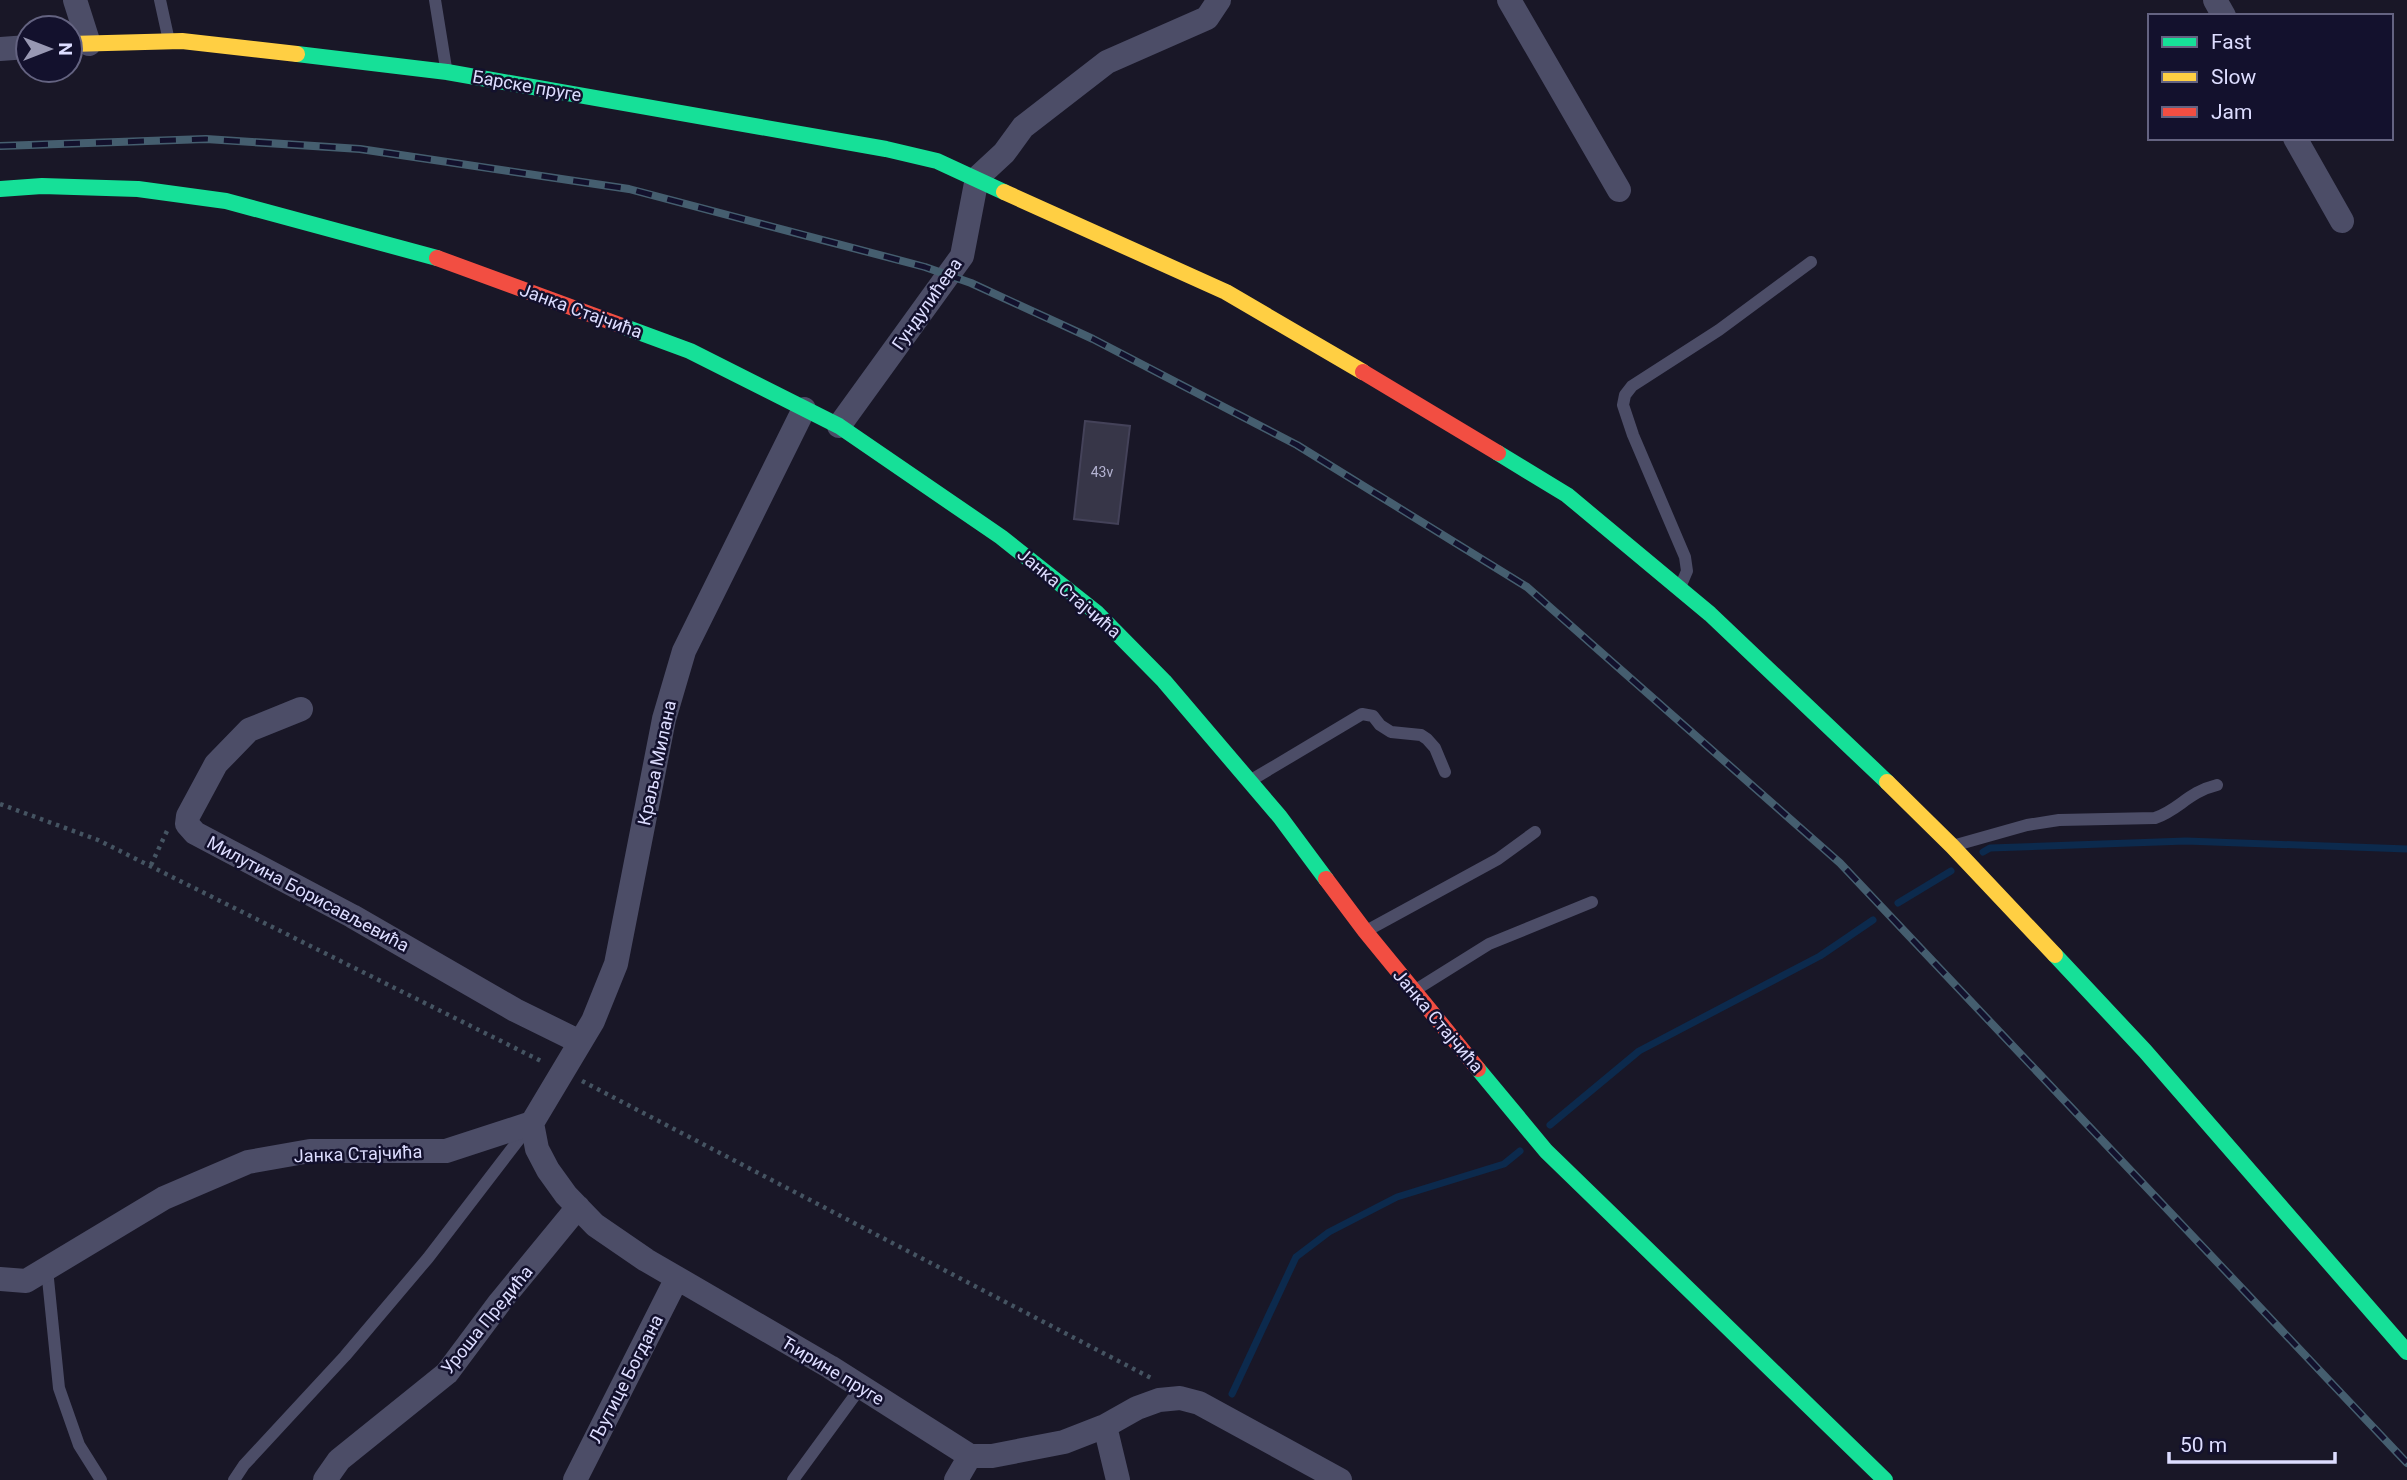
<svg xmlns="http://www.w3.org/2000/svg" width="2407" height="1480" viewBox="0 0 2407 1480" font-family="Roboto,sans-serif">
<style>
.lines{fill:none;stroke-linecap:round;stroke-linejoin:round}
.stream{stroke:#0c2a4d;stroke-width:7}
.building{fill:#373648;stroke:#444259;stroke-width:2}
.path{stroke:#455462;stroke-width:4.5;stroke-dasharray:3.5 5;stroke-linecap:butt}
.lane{stroke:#4c4d67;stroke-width:12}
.street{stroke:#4c4d67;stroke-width:24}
.fast{stroke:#16e098;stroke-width:16}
.slow{stroke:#ffcf43;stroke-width:16}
.jam{stroke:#f24e42;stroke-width:16}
.rail-casing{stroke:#455e6f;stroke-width:8}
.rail{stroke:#13112d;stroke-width:5;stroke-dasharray:16;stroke-linecap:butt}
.labels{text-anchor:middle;stroke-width:5;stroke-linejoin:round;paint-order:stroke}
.number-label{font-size:14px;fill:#b4b3d1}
.street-label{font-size:18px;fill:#ddf;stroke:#13112d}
</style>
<rect width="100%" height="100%" fill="#191727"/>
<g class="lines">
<!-- stream -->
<path class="stream" d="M1983 852 1990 848 2186 841 2407 849
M1898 903 1951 871
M1550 1125 1639 1051 1820 956 1873 920
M1232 1394 1296 1257 1329 1232 1397 1197 1504 1164 1520 1151"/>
</g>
<!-- building -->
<path class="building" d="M1085 421 1130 426 1118 524 1074 519Z"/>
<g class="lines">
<!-- path -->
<path class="path" d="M0 804 98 840 543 1062
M151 865 167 831
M582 1081 1151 1378"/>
<!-- lane -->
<path class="lane" d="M160 0 169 41
M435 0 446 68
M1681 585 1687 571 1685 557 1633 435 1623 405 1625 395 1632 386 1719 330 1811 262
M1253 779 1362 714 1373 716 1380 725 1391 732 1421 735 1427 739 1435 748 1445 772
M1956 845 2027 825 2059 820 2155 818C2179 810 2188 792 2217 785
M1368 930 1498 859 1535 832
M1417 989 1489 944 1592 902
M47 1269 59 1388 79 1445 101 1480
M234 1480 244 1465 345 1356 428 1258 527 1129
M793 1480 861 1387"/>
<!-- street -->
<path class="street" d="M75 0 89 44
M1509 0 1619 190
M2215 0 2224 16
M0 49 28 47
M2295 138 2342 221
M839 426 962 256 977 178 1004 153 1023 127 1107 62 1207 18 1219 0
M301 709 249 730 216 764 188 816 187 824 195 833 352 916 515 1010 580 1042
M532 1123 537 1149 548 1170 566 1195 595 1225 646 1260 830 1367 970 1456H992L1064 1442 1105 1426 1137 1408 1159 1400 1180 1398 1199 1403 1340 1480
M532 1123 593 1021 616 964 664 719 684 651 804 409
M0 1279 26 1281 164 1198 248 1162 310 1151H446L532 1123
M1105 1426 1118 1480
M325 1480 339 1460 447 1373 500 1302 578 1207
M575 1480 677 1278
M956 1480 970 1456"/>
<!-- fast -->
<path class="fast" d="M297 54 447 72 886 149 937 161 1004 192
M0 189 42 186 138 189 226 201 437 258
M625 327 690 351 839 426 1001 537 1097 613 1164 681 1280 817 1326 879
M1498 453 1567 495 1710 614 1887 782
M2055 955 2145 1051 2407 1352
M1478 1069 1546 1151 1885 1480"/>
<!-- slow -->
<path class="slow" d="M70 44 182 41 297 54
M1004 192 1226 292 1363 372
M1887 782 1952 846 2055 955"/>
<!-- jam -->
<path class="jam" d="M437 258 625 327
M1363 372 1498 453
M1326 879 1365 931 1478 1069"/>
<!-- rail casing -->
<g class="rail-casing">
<path id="rail" d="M0 146 206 139 360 149 629 189 925 267 971 283 1093 339 1297 445 1527 587 1840 863 2407 1463"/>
</g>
<!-- rail -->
<use href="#rail" class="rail"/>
</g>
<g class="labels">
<!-- number labels -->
<g class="number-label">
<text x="1102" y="477">43v</text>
</g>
<!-- street labels -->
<g class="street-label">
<text transform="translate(527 86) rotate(10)" y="6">Барске пруге</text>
<text transform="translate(927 304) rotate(-55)" y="6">Гундулићева</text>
<text transform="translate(581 311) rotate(20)" y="6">Јанка Стајчића</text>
<text transform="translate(1069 593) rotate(40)" y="6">Јанка Стајчића</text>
<text transform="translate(657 763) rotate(-78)" y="6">Краља Милана</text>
<text transform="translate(308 894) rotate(28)" y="6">Милутина Борисављевића</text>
<text transform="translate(1438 1021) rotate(50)" y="6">Јанка Стајчића</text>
<text transform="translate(358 1154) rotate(-2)" y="6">Јанка Стајчића</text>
<text transform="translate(487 1320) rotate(-51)" y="6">Уроша Предића</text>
<text transform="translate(833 1371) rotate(31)" y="6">Ћирине пруге</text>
<text transform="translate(626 1379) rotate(-63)" y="6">Љутице Богдана</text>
</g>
</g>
<!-- legend -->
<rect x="2148" y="14" width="245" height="126" fill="#13112d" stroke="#646381" stroke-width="2"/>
<rect x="2162" y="37" width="35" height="10" fill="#16e098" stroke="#646381" stroke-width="2"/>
<text x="2211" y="49" font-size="21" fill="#ddddff">Fast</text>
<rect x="2162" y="72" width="35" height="10" fill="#ffcf43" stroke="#646381" stroke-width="2"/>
<text x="2211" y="84" font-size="21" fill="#ddddff">Slow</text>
<rect x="2162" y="107" width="35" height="10" fill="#f24e42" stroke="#646381" stroke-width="2"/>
<text x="2211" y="119" font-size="21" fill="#ddddff">Jam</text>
<!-- north arrow -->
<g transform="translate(49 49) rotate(90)"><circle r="33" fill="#13112d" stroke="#646381" stroke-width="2"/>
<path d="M0-5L12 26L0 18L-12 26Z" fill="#9898b3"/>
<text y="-10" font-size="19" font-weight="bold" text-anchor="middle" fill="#ddddff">N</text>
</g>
<!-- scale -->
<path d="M2169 1452v10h166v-10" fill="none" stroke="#ddddff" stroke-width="3.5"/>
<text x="2180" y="1452" font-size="21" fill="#ddddff" stroke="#13112d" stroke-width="5" paint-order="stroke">50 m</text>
</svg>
